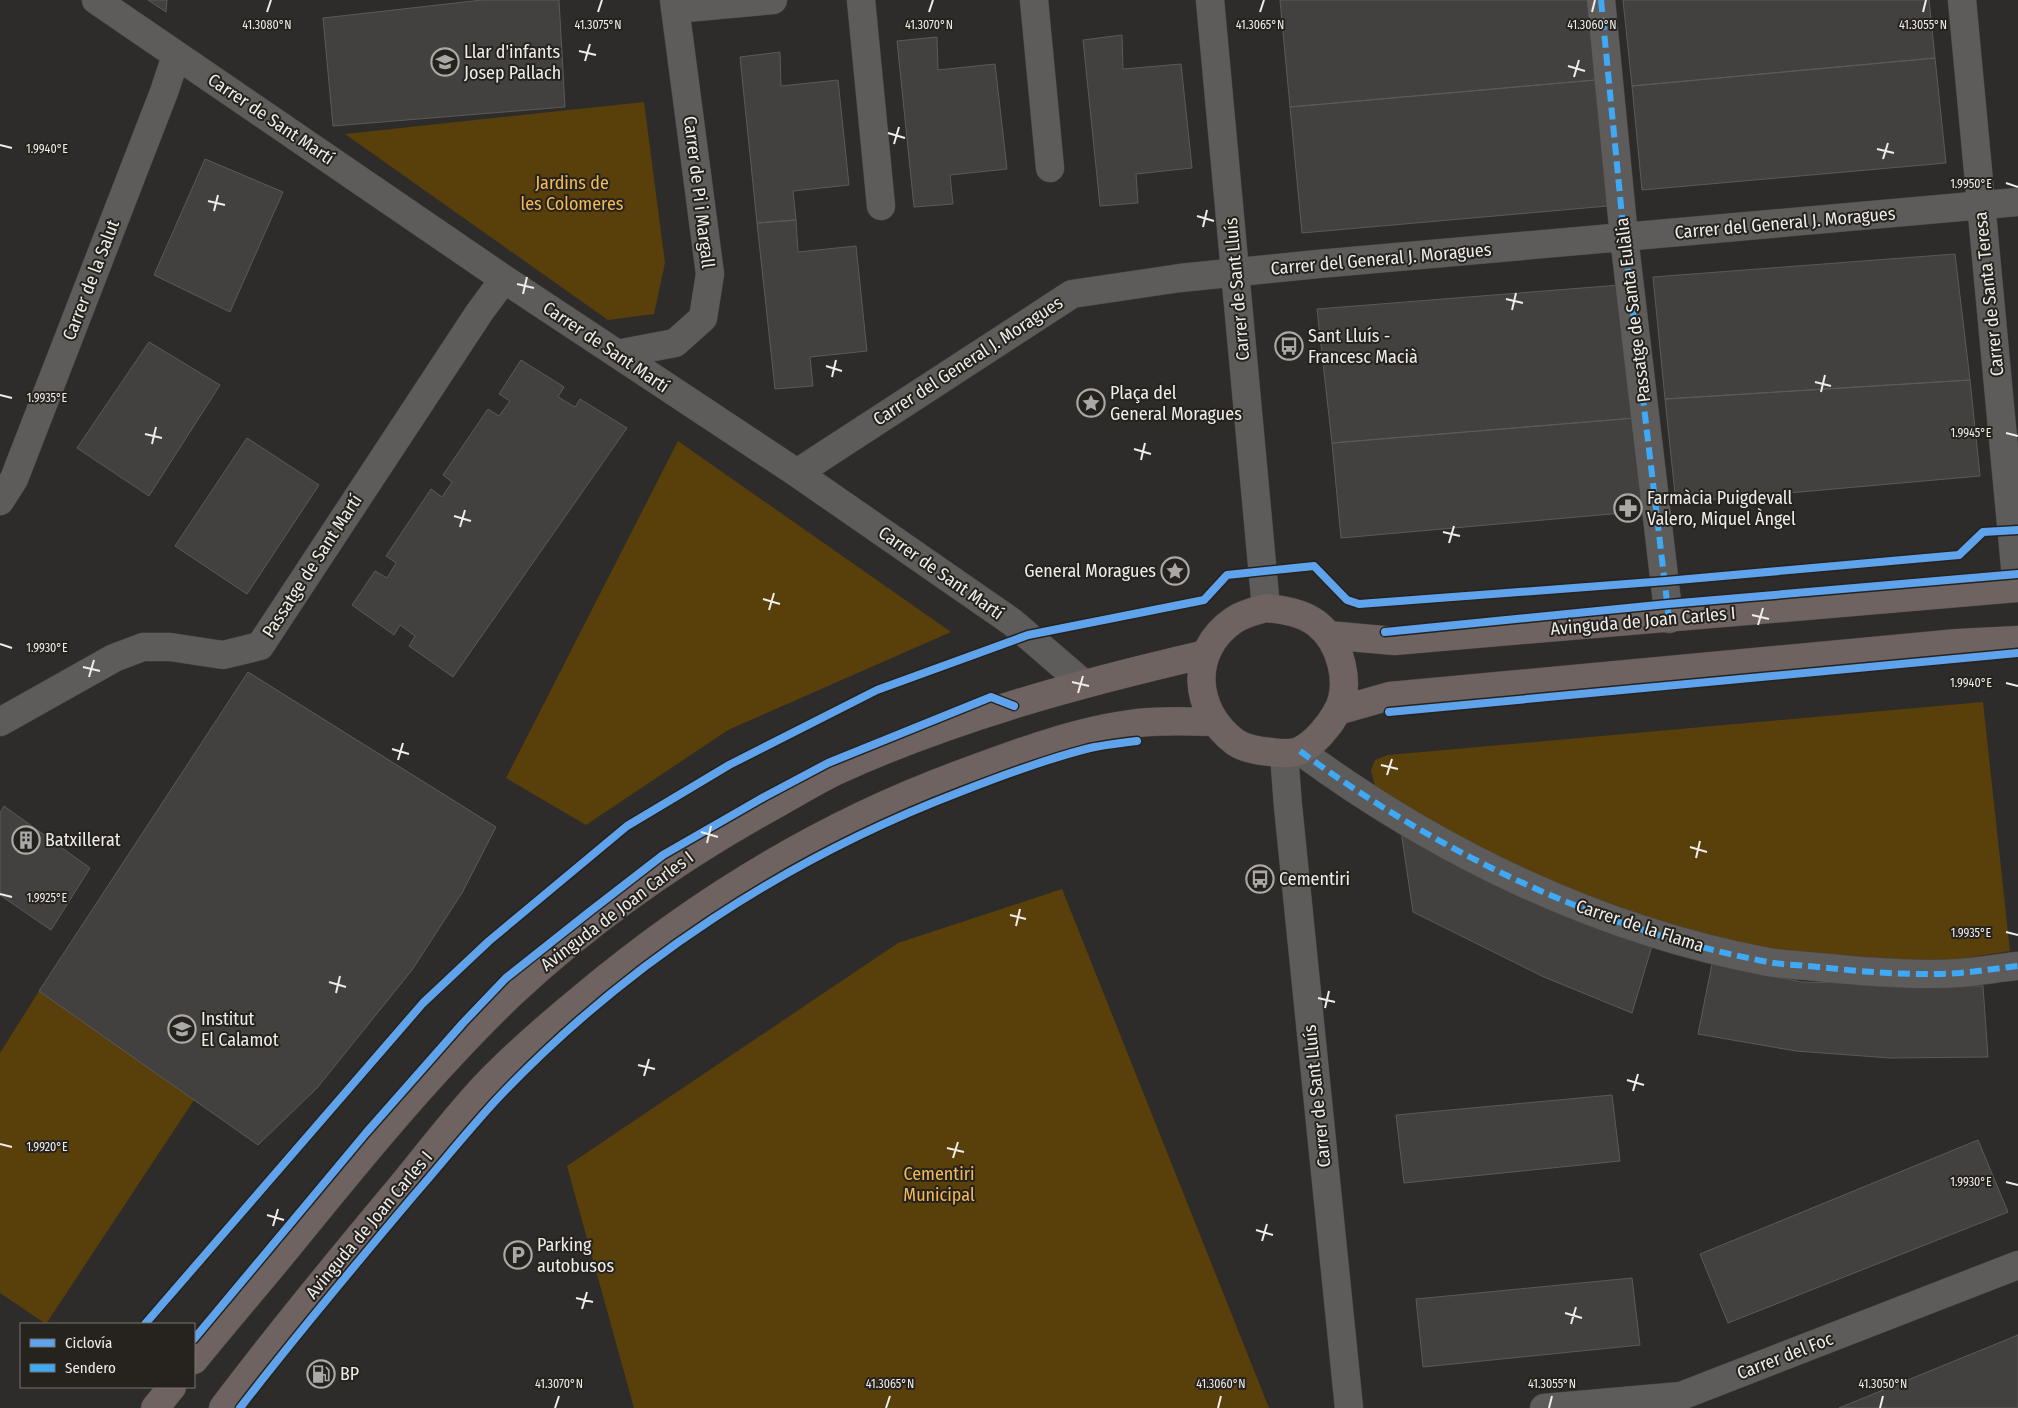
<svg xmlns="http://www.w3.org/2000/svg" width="2018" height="1408" viewBox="0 0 2018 1408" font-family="'Fira Sans Condensed',sans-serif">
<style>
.green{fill:#593f0a}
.building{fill:#43413f;stroke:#5c5a58}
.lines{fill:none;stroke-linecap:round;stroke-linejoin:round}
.minor-casing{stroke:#4a4846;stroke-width:29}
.major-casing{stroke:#4a4846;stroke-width:29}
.minor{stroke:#5e5c5a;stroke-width:28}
.major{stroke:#6e6361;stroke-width:28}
.quiet{stroke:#3fa9f5;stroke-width:6;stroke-dasharray:12 6;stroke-linecap:butt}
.cycleway-casing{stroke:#26231e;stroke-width:11}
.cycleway{stroke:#60a3ed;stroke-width:8}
.ticks{fill:none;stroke:#efedea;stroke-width:2}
.labels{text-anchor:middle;stroke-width:4;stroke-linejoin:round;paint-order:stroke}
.poi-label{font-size:18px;fill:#efedea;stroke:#26231e;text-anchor:start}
.street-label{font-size:18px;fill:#efedea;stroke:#26231e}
.park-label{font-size:18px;fill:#f5b955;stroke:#26231e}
.ticks-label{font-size:12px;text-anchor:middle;fill:#efedea;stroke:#26231e;stroke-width:4;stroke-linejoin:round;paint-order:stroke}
</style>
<rect width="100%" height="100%" fill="#2e2c2a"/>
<!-- green -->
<path class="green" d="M644 102 665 263 654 314 608 320 345 134Z
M678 441 951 632 728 730 586 825 506 778Z
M1983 702 2010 951 1959 959 1924 961 1869 959 1772 950 1674 927 1577 897 1474 851 1375 786 1371 770 1375 760 1388 755Z
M1062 889 1269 1408H634L567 1166 898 943Z
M39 991 194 1100 46 1324 0 1293V1053Z"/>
<!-- building -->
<path class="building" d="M148 0H167L166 12Z
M482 0H559L565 107 333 126 323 18Z
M1280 0H1588L1595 80 1290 107Z
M1623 0H1929L1935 58 1632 86Z
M1122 35 1123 69 1181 64 1192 168 1136 174 1138 203 1100 206 1083 40Z
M937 37 938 70 995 64 1007 169 950 175 953 204 914 207 897 41Z
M780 52 781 86 838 80 849 185 793 191 796 220 757 223 740 57Z
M1935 58 1946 163 1642 190 1632 86Z
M1595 80 1608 206 1302 233 1290 107Z
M205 159 283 192 230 312 154 275Z
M796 220 798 252 856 246 867 351 810 357 813 386 775 389 757 223Z
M1955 254 1970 380 1665 399 1653 277Z
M1620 285 1635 418 1332 443 1317 309Z
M149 342 220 385 149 496 77 448Z
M521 360 564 387 558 397 575 407 580 399 627 428 453 677 409 646 415 636 400 625 394 635 352 605 375 571 387 578 396 563 386 556 431 489 442 497 452 482 443 475 488 409 499 416 510 401 499 394Z
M1970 380 1980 476 1676 503 1665 399Z
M1635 418 1645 511 1341 538 1332 443Z
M247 438 319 485 247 594 175 546Z
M248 672 496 827 462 893 412 970 317 1088 258 1145 39 991Z
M4 806 90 868 51 930 0 895V813Z
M1400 824 1652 946 1632 1013 1544 977 1413 912Z
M1712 964 1802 982 1983 986 1988 1057 1890 1058 1796 1051 1698 1034Z
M1612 1095 1620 1161 1404 1183 1396 1115Z
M1978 1140 2008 1212 1728 1323 1700 1254Z
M1632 1278 1640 1345 1423 1367 1416 1299Z
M2018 1335V1408H1839Z"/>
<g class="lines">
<!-- minor casing -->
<g class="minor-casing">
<path id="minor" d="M96 0 504 279 797 473 1012 622 1084 684
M861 0 881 206
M1034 0 1050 168
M1210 0 1266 608
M1601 0 1624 237 1669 619
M1962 0 2017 588
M675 9 773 0
M617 354 675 343 703 318 710 274 674 0
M797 473 1072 294 1180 278 1318 264 2018 202
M0 501 14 479 164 92 176 56
M0 722 114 658 143 647H170L223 655 260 646 479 313 504 279
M1300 751C1439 853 1598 930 1768 962 1784 965 1801 965 1818 967 1865 972 1913 976 1960 973 1980 971 1999 968 2018 966
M1284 754 1288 806 1349 1408
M1544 1408 1681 1396 2018 1265"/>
</g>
<!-- major casing -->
<g class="major-casing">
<path id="major" d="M1266 608C1283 610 1301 612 1316 623 1341 642 1352 684 1337 712 1329 726 1315 743 1301 750 1292 755 1280 753 1271 752 1259 751 1245 749 1235 742 1193 711 1188 651 1234 620 1243 614 1255 611 1266 608Z
M1328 635 1394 641 2018 588
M1337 711 1390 696 1958 643 2018 640
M194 1360C227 1319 262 1279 296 1237 364 1153 433 1069 511 994 588 922 677 859 769 808 791 796 813 782 836 771 954 717 1081 683 1206 654
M155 1408 172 1387
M223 1408C281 1331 342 1257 404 1183 430 1151 456 1117 484 1087 514 1055 548 1026 582 998 694 904 820 826 958 775 1014 754 1078 730 1138 723 1163 720 1188 721 1213 722"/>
</g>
<!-- minor -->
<use href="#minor" class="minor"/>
<!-- major -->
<use href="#major" class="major"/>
<!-- quiet -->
<path class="quiet" d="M1601 0 1624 237 1669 619
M1300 751C1439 853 1598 930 1768 962 1784 965 1801 965 1818 967 1865 972 1913 976 1960 973 1980 971 1999 968 2018 966"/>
<!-- cycleway casing -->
<g class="cycleway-casing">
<path id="cycleway" d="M1385 632 1668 604 2018 574
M1389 712 2018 653
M145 1324 423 1003 489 941 627 826 729 765 877 690 1028 635 1204 600 1227 575 1314 566 1347 600 1359 604 1666 581 1959 555 1983 532 2018 530
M194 1339 366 1133 463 1023 506 978 588 913 663 855 764 797 828 763 991 697 1014 706
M240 1408C296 1335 355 1265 415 1194 443 1162 469 1129 498 1098 626 963 787 858 960 792 1001 776 1043 760 1086 749 1102 745 1120 743 1137 741"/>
</g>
<!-- cycleway -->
<use href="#cycleway" class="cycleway"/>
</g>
<!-- ticks -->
<path class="ticks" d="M267 12 271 0M598 12 602 0M929 12 933 0M1260 12 1264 0M1592 12 1595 0M1923 12 1926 0M579 51 596 55M585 61 590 44M1568 66 1585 71M1574 77 1579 60M888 133 905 138M894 144 899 127M0 145 12 148M1877 149 1894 153M1883 159 1888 143M2006 183 2018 187M208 201 225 205M214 211 218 195M1197 216 1214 221M1203 227 1207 210M517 284 534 288M523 294 527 277M1506 299 1523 303M1512 310 1516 293M826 366 842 371M832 377 836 360M1815 382 1831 386M1821 392 1825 375M0 395 12 398M2006 433 2018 436M145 434 162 438M152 444 156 427M1134 449 1151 454M1141 460 1145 443M454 516 471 521M460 527 465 510M1443 532 1460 536M1449 543 1454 526M763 599 780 604M769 610 774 593M1752 615 1769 619M1758 625 1763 608M0 644 12 648M83 667 100 671M89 677 94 660M1072 682 1089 686M2006 683 2018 686M1078 693 1083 676M392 749 409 754M398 760 403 743M1381 765 1398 769M1387 775 1392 759M701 832 718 837M707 843 711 826M1690 847 1707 852M1696 858 1700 841M0 894 12 897M1010 915 1026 919M1016 926 1020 909M2006 932 2018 935M329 982 346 987M336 993 340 976M1318 998 1335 1002M1325 1008 1329 991M638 1065 655 1069M644 1076 649 1059M1627 1080 1644 1085M1633 1091 1638 1074M0 1144 12 1147M947 1148 964 1152M953 1158 958 1142M2006 1182 2018 1185M267 1215 284 1220M273 1226 278 1209M1256 1230 1273 1235M1262 1241 1267 1224M576 1298 593 1302M582 1309 587 1292M1565 1313 1582 1318M1571 1324 1576 1307M555 1408 559 1396M886 1408 890 1396M1218 1408 1221 1396M1549 1408 1552 1396M1880 1408 1883 1396"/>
<!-- icons -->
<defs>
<g id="school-ring" transform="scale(1.4375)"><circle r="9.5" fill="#26231e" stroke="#aba9a7" stroke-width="1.5"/><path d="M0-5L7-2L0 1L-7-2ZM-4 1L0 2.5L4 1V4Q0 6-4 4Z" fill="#aba9a7"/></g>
<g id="bus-ring" transform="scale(1.4375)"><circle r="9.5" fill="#26231e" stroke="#aba9a7" stroke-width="1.5"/><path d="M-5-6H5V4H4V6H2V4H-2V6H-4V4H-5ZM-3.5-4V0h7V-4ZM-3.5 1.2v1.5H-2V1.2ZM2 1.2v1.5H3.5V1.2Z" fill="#aba9a7"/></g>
<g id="sight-ring" transform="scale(1.4375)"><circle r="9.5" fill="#26231e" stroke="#aba9a7" stroke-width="1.5"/><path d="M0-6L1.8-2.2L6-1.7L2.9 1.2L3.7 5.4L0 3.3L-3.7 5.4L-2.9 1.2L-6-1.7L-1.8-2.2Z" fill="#aba9a7"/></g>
<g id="pharmacy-ring" transform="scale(1.4375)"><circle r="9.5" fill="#26231e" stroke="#aba9a7" stroke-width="1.5"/><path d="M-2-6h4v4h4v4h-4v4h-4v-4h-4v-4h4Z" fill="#aba9a7"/></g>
<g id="building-ring" transform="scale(1.4375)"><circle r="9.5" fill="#26231e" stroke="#aba9a7" stroke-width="1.5"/><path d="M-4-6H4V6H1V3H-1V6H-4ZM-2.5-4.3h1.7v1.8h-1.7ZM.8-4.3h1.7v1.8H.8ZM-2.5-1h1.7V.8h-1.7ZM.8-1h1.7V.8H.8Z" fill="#aba9a7"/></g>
<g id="parking-ring" transform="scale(1.4375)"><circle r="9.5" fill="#26231e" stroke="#aba9a7" stroke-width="1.5"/><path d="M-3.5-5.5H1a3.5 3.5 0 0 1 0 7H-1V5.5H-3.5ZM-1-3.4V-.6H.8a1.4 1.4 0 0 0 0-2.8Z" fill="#aba9a7"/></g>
<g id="fuel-ring" transform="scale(1.4375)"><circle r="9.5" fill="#26231e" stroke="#aba9a7" stroke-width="1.5"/><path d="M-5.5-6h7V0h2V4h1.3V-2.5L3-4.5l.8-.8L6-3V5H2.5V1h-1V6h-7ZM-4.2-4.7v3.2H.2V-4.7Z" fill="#aba9a7"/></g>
</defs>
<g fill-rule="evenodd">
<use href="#school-ring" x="445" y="62"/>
<use href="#bus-ring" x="1289" y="346"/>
<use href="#sight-ring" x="1091" y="403"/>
<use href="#pharmacy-ring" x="1628" y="508"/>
<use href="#sight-ring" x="1175" y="571"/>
<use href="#building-ring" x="26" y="840"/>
<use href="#bus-ring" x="1260" y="879"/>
<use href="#school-ring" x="182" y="1029"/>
<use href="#parking-ring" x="518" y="1255"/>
<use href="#fuel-ring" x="321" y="1374"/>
</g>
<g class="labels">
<!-- poi labels -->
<g class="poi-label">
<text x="464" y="58">Llar d'infants<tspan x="464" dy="21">Josep Pallach</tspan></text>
<text x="1308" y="342">Sant Lluís -<tspan x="1308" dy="21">Francesc Macià</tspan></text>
<text x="1110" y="399">Plaça del<tspan x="1110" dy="21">General Moragues</tspan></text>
<text x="1647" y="504">Farmàcia Puigdevall<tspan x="1647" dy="21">Valero, Miquel Àngel</tspan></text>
<text x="1156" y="577" text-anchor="end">General Moragues</text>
<text x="45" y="846">Batxillerat</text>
<text x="1279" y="885">Cementiri</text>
<text x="201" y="1025">Institut<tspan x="201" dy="21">El Calamot</tspan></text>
<text x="537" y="1251">Parking<tspan x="537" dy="21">autobusos</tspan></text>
<text x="340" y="1380">BP</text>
</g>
<!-- street labels -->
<g class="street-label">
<text transform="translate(271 119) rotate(34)" y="6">Carrer de Sant Martí</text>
<text transform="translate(699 192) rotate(83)" y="6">Carrer de Pi i Margall</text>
<text transform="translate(1785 223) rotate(-5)" y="6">Carrer del General J. Moragues</text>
<text transform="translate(1381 259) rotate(-5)" y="6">Carrer del General J. Moragues</text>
<text transform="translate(91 280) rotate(-69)" y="6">Carrer de la Salut</text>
<text transform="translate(1237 289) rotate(-95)" y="6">Carrer de Sant Lluís</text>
<text transform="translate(1989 294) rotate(-96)" y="6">Carrer de Santa Teresa</text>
<text transform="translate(1633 310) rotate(-97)" y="6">Passatge de Santa Eulàlia</text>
<text transform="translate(606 347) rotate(34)" y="6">Carrer de Sant Martí</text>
<text transform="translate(968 361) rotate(-33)" y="6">Carrer del General J. Moragues</text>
<text transform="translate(312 566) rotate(-57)" y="6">Passatge de Sant Martí</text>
<text transform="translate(941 573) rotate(35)" y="6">Carrer de Sant Martí</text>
<text transform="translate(1643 621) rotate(-5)" y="6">Avinguda de Joan Carles I</text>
<text transform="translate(617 911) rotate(-37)" y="6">Avinguda de Joan Carles I</text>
<text transform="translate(1640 926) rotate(18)" y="6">Carrer de la Flama</text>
<text transform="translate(1317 1096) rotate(-96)" y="6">Carrer de Sant Lluís</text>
<text transform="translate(369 1225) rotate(-50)" y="6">Avinguda de Joan Carles I</text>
<text transform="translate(1785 1356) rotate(-21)" y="6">Carrer del Foc</text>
</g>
<!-- park labels -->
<g class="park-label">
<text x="572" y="189">Jardins de<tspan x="572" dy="21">les Colomeres</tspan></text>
<text x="939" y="1180">Cementiri<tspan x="939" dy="21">Municipal</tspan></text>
</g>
</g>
<g class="ticks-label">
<text x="267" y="29">41.3080°N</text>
<text x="598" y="29">41.3075°N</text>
<text x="929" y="29">41.3070°N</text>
<text x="1260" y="29">41.3065°N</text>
<text x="1592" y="29">41.3060°N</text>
<text x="1923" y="29">41.3055°N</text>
<text x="47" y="153">1.9940°E</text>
<text x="1971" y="188">1.9950°E</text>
<text x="47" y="402">1.9935°E</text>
<text x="1971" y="437">1.9945°E</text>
<text x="47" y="652">1.9930°E</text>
<text x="1971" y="687">1.9940°E</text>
<text x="47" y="902">1.9925°E</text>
<text x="1971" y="937">1.9935°E</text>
<text x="47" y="1151">1.9920°E</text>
<text x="1971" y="1186">1.9930°E</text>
<text x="559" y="1388">41.3070°N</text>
<text x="890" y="1388">41.3065°N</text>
<text x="1221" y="1388">41.3060°N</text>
<text x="1552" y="1388">41.3055°N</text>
<text x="1883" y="1388">41.3050°N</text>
</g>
<!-- legend -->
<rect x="20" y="1323" width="175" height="65" fill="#26231e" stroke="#767470"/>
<rect x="30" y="1339" width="25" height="8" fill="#60a3ed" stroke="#767470"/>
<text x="65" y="1348" font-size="15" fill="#efedea">Ciclovía</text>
<rect x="30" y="1364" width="25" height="8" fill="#3fa9f5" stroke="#767470"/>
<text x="65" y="1373" font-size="15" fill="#efedea">Sendero</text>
</svg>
